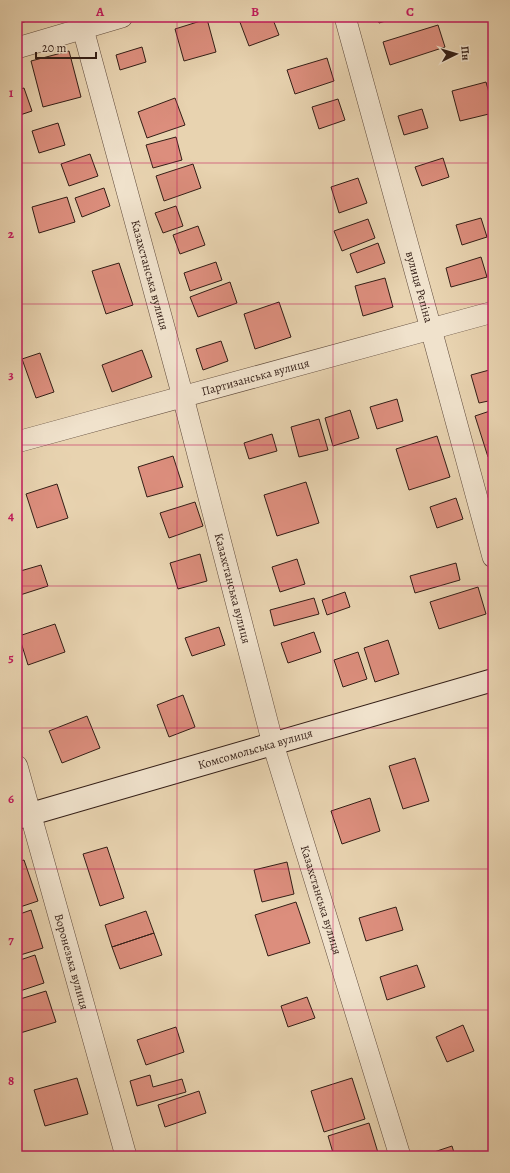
<svg xmlns="http://www.w3.org/2000/svg" width="510" height="1173" viewBox="0 0 510 1173" font-family="Alegreya,serif">
<style>
.building{fill:#dc8e7d;stroke:#331e16}
.lines{fill:none;stroke-linecap:round;stroke-linejoin:round}
.street-casing{stroke:#604b3c;stroke-width:22}
.secondary-casing{stroke:#331e16;stroke-width:24}
.street{stroke:#f0e2cc;stroke-width:21}
.secondary{stroke:#f0e2cc;stroke-width:22}
.tram{stroke:#331e16;stroke-width:1}
.grid{fill:none;stroke:#c2185b;stroke-width:1;stroke-opacity:0.55}
.labels{text-anchor:middle;stroke-width:3.5;stroke-linejoin:round;paint-order:stroke}
.street-label{font-size:12px;fill:#331e16;stroke:#f0e2cc}
.neatline{fill:none;stroke:#c2185b;stroke-width:1.5}
.grid-label{font-size:13px;text-anchor:middle;font-weight:bold;fill:#c2185b}
</style>
<rect width="100%" height="100%" fill="#e8d3b0"/>
<filter id="stains"><feTurbulence type="fractalNoise" baseFrequency=".005" numOctaves="4"/><feColorMatrix values="0 0 0 0 .2 0 0 0 0 .09 0 0 0 0 .02 0 0 0 .5 -.17"/></filter>
<radialGradient id="worn" r=".72"><stop offset=".6" stop-color="#630" stop-opacity="0"/><stop offset="1" stop-color="#630" stop-opacity=".3"/></radialGradient>
<!-- building -->
<path class="building" d="M238 17H272L279 35 249 46Z
M377 17H399L379 23Z
M207 19 216 52 184 61 175 29Z
M438 25 445 47 390 65 383 42Z
M142 47 146 62 120 70 116 55Z
M69 51 81 97 43 107 31 61Z
M327 58 334 81 295 94 287 70Z
M486 82 493 107V113L460 121 452 91Z
M24 88 32 111 17 116V90Z
M175 98 185 125 147 138 138 112Z
M338 99 345 120 319 129 312 107Z
M422 109 428 128 404 135 398 116Z
M58 123 65 145 39 153 32 131Z
M176 137 182 160 153 168 146 145Z
M90 154 98 176 69 186 61 164Z
M443 158 449 177 422 186 415 167Z
M193 164 201 188 164 201 156 176Z
M358 178 367 203 339 213 331 187Z
M104 188 110 206 82 217 75 198Z
M67 197 75 222 39 233 32 207Z
M176 206 183 226 163 233 155 213Z
M481 218 487 237 462 245 456 225Z
M368 219 375 238 342 251 334 231Z
M198 226 205 245 180 254 173 235Z
M378 243 385 263 357 273 350 254Z
M481 257 487 277 451 287 446 268Z
M216 262 222 280 190 291 184 273Z
M119 263 133 305 106 314 92 271Z
M385 278 393 307 363 316 355 286Z
M230 282 237 303 198 317 190 297Z
M279 302 291 337 255 349 244 314Z
M221 341 228 361 203 370 196 349Z
M142 350 152 377 112 392 102 365Z
M40 353 54 392 36 398 22 359Z
M493 369V400L479 403 471 375Z
M397 399 403 421 377 429 370 407Z
M350 410 359 438 333 446 325 418Z
M493 410V456L488 457 475 416Z
M319 419 328 450 299 457 291 427Z
M272 434 277 451 249 459 244 443Z
M437 436 450 477 409 490 396 449Z
M173 456 183 487 147 497 138 467Z
M306 482 319 523 277 536 264 495Z
M57 484 68 518 37 528 26 494Z
M456 498 463 519 437 528 430 507Z
M195 502 203 526 169 538 160 513Z
M200 554 207 581 178 589 170 563Z
M297 559 305 584 280 592 272 567Z
M456 563 460 580 415 593 410 576Z
M41 565 48 586 17 596V572Z
M478 587 486 614 439 629 430 602Z
M345 592 350 607 327 615 322 600Z
M314 598 319 614 274 626 270 610Z
M55 624 65 652 28 665 19 636Z
M219 627 225 645 192 656 185 638Z
M314 632 321 652 288 663 281 643Z
M388 640 399 674 375 682 364 648Z
M358 652 367 679 343 687 334 660Z
M183 695 195 727 169 737 157 705Z
M87 716 100 748 62 763 49 731Z
M415 758 429 801 403 809 389 766Z
M370 798 380 831 342 844 331 811Z
M107 847 124 898 100 906 83 854Z
M24 860 38 901 17 908V862Z
M287 862 294 894 262 902 254 870Z
M296 902 310 943 268 956 255 915Z
M396 907 403 930 366 941 359 918Z
M31 910 43 948 17 956V915Z
M146 911 154 933 112 947 105 925Z
M154 933 162 955 120 969 112 947Z
M35 955 44 983 17 992V961Z
M417 965 425 987 387 1000 380 977Z
M46 991 56 1022 17 1034V1000Z
M307 997 315 1018 288 1027 281 1006Z
M463 1025 474 1051 447 1062 436 1037Z
M176 1027 184 1052 146 1065 137 1040Z
M150 1075 153 1087 182 1079 186 1092 137 1106 130 1081Z
M77 1078 88 1114 45 1126 34 1090Z
M352 1078 365 1119 324 1132 311 1091Z
M199 1091 206 1113 165 1127 158 1105Z
M369 1123 379 1156H334L328 1136Z
M452 1146 455 1156H429L428 1154Z
M90 1153 91 1156H80Z"/>
<g class="lines">
<!-- street casing -->
<g class="street-casing">
<g id="street">
<path id="s1" d="M78 17 83 29 183 397 273 744 400 1156"/>
<path id="s2" d="M345 17 431 329 493 557"/>
<path d="M17 48 122 17"/>
<path id="s3" d="M17 442 493 312"/>
<path id="s4" d="M17 766 126 1156"/>
</g>
</g>
<!-- secondary casing -->
<g class="secondary-casing">
<g id="secondary">
<path id="s5" d="M17 818 493 680"/>
</g>
</g>
<!-- street -->
<use href="#street" class="street"/>
<!-- secondary -->
<use href="#secondary" class="secondary"/>
<!-- tram -->
<path class="tram" d="M17 24 41 17"/>
</g>
<!-- grid -->
<path class="grid" d="M177 17V1156M333 17V1156M17 163H493M17 304H493M17 445H493M17 586H493M17 728H493M17 869H493M17 1010H493"/>
<g class="labels">
<!-- street labels -->
<g class="street-label">
<text dy="4" stroke="none"><textPath href="#s1" startOffset="268">Казахстанська вулиця</textPath></text>
<text dy="4" stroke="none"><textPath href="#s2" startOffset="280">вулиця Рєпіна</textPath></text>
<text dy="4" stroke="none"><textPath href="#s3" startOffset="247">Партизанська вулиця</textPath></text>
<text dy="4" stroke="none"><textPath href="#s1" startOffset="592">Казахстанська вулиця</textPath></text>
<text dy="4" stroke="none"><textPath href="#s5" startOffset="248">Комсомольська вулиця</textPath></text>
<text dy="4" stroke="none"><textPath href="#s1" startOffset="916">Казахстанська вулиця</textPath></text>
<text dy="4" stroke="none"><textPath href="#s4" startOffset="203">Воронезька вулиця</textPath></text>
</g>
</g>
<!-- margin -->
<rect width="510" height="1173" fill="none" stroke="#e8d3b0" stroke-width="44"/>
<!-- north arrow -->
<g transform="translate(456 54) rotate(85)" stroke="#f0e2cc" stroke-width="3" paint-order="stroke">
<path d="M0-3L7 15L0 10L-7 15Z" fill="#331e16"/>
<text y="-6" font-size="11" font-weight="bold" text-anchor="middle" fill="#331e16">Пн</text>
</g>
<!-- scale -->
<path d="M36 52v6h60v-6" fill="none" stroke="#331e16" stroke-width="2"/>
<text x="42" y="52" font-size="12" fill="#331e16" stroke="#f0e2cc" stroke-width="3" paint-order="stroke">20 m</text>
<rect x="22" y="22" width="466" height="1129" class="neatline"/>
<g class="grid-label">
<text x="100" y="16">A</text>
<text x="255" y="16">B</text>
<text x="410" y="16">C</text>
<text x="11" y="97">1</text>
<text x="11" y="238">2</text>
<text x="11" y="379">3</text>
<text x="11" y="520">4</text>
<text x="11" y="662">5</text>
<text x="11" y="803">6</text>
<text x="11" y="944">7</text>
<text x="11" y="1085">8</text>
</g>
<rect width="100%" height="100%" filter="url(#stains)"/>
<rect width="100%" height="100%" fill="url(#worn)"/>
</svg>
